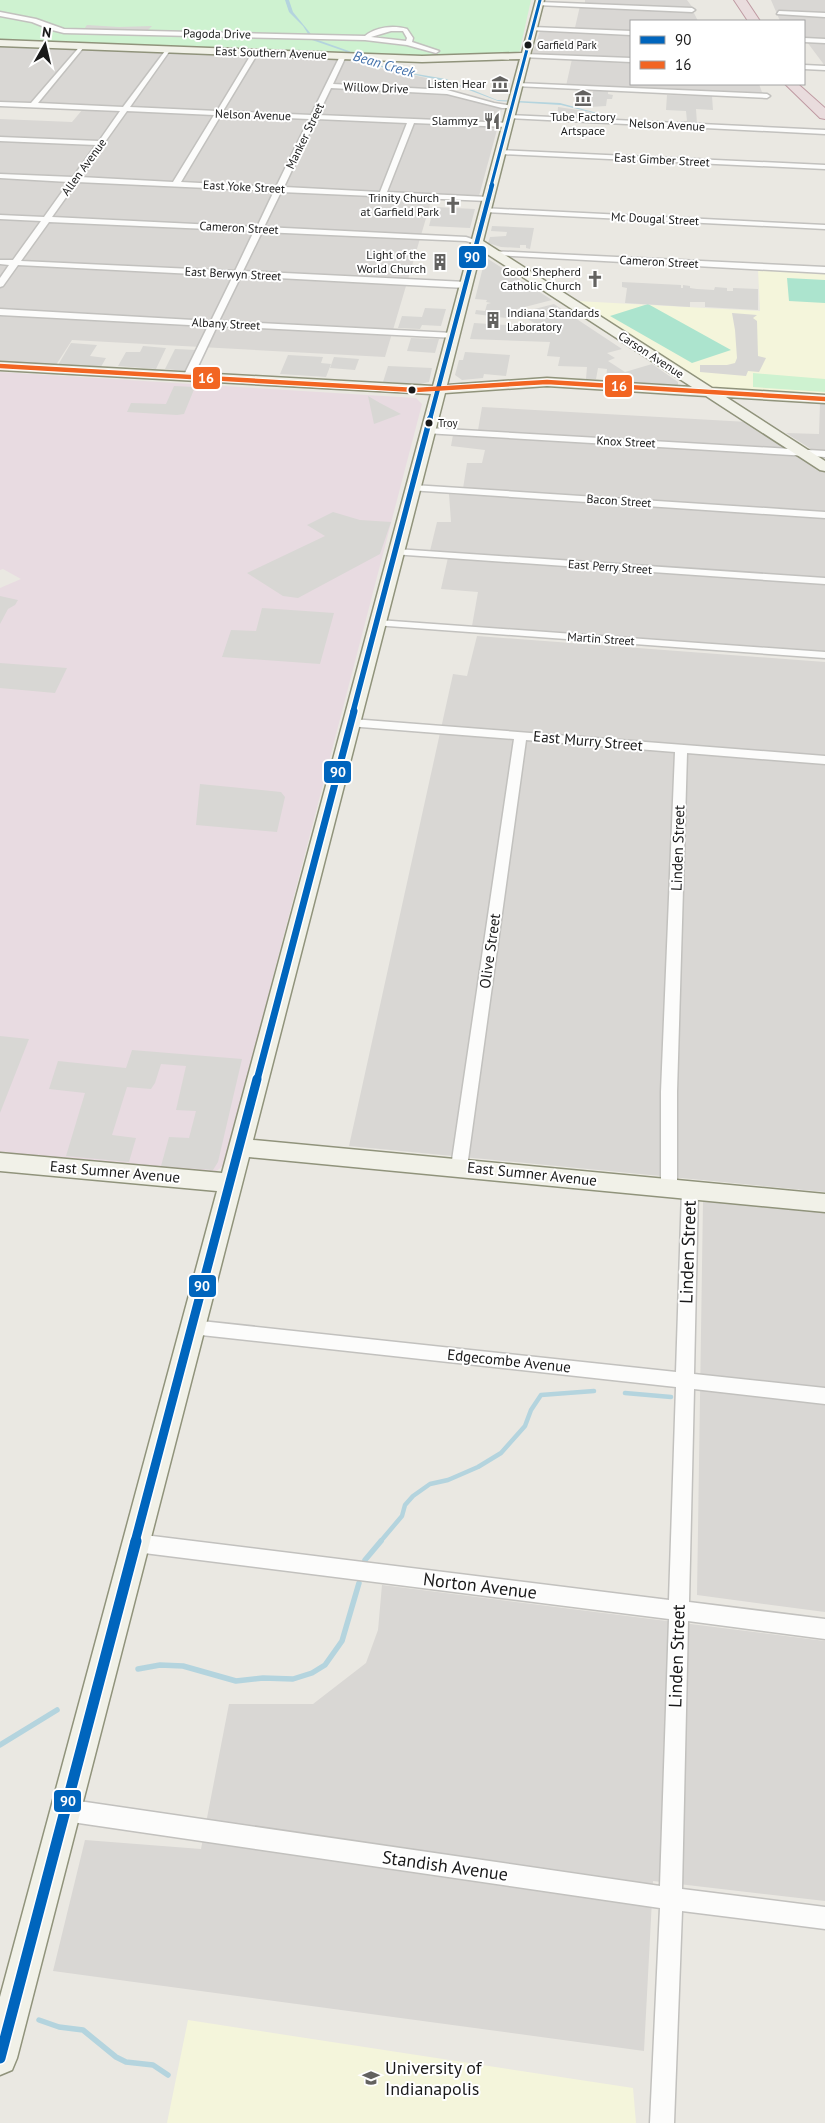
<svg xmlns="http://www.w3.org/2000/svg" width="825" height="2123" viewBox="0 0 825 2123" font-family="'PT Sans',sans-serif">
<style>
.residential{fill:#d9d7d4}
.industrial{fill:#e8dbe1}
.education{fill:#f4f5db}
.park{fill:#cef2d0}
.pitch{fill:#ace4ce}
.parking{fill:#d8d7d4}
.water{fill:#b4d4de}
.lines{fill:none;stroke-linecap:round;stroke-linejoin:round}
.stream-far1{stroke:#b4d4de;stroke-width:4.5}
.stream{stroke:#b4d4de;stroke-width:5.5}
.street-casing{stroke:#c2c1be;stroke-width:3}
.secondary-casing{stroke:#90937b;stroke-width:3}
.highway-casing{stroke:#bf9aa2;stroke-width:2}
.street{fill:#fcfcfb;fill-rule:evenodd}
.secondary{fill:#f1f1e8;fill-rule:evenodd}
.highway{fill:#e9dcdd;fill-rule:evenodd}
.bus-1-far5-casing{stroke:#fff;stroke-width:5}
.bus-1-far4-casing{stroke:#fff;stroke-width:6}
.bus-1-far3-casing{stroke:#fff;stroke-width:8}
.bus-1-far2-casing{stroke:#fff;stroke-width:10}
.bus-1-far1-casing{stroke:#fff;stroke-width:12}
.bus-1-casing{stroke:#fff;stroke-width:14}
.bus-2-casing{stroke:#fff;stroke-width:6}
.bus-1-far5{stroke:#0065bd;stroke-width:3}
.bus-1-far4{stroke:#0065bd;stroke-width:4.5}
.bus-1-far3{stroke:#0065bd;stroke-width:5.5}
.bus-1-far2{stroke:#0065bd;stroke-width:7}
.bus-1-far1{stroke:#0065bd;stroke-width:9}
.bus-1{stroke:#0065bd;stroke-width:11}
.bus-2{stroke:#f26522;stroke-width:4.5}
.bus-dot{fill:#1a1a1a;stroke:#fff;stroke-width:2}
.labels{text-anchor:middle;stroke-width:4;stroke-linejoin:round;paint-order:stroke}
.far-bus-label{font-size:11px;fill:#1a1a1a;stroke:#fff;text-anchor:start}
.far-street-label{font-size:12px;fill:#1a1a1a;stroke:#fff}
.far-poi-label{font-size:12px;fill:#1a1a1a;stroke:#fff;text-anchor:end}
.far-water-label{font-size:14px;font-style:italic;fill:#4573ac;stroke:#fff}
.street-label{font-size:15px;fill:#1a1a1a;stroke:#fff}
.near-street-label{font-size:18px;fill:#1a1a1a;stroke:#fff}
.near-poi-label{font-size:18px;fill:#1a1a1a;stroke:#fff;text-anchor:start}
.line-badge{stroke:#fff;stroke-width:2}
.badge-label{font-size:14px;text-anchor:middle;font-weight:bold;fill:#fff}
</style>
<rect width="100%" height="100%" fill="#eae8e2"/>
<!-- residential -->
<path class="residential" d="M585 0H687L693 8 585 4Z
M771 0H825V66L804 38V21H780Z
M580 6 693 11 698 21H631V58L532 54 540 31 574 32Z
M0 45 354 59 379 68 441 81 454 86 451 93 490 106 502 108 498 124 0 103Z
M572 59 631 62V84H759L763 95 566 86Z
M83 109 498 126 479 196 0 175V119L72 122Z
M0 178 432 198 385 357 72 340 56 365 0 361Z
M820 403H825V458L786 433 819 434Z
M482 407 748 422 825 472V651L472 626 478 592 441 589 449 553 430 551 437 522H451L449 494 462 495 467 463H482L485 450 451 446 453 435 477 436Z
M477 636 825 662V1192L349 1146 453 674 467 676Z
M703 1201 825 1213V1612L697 1595Z
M382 1585 825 1641V1901L653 1881 644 2051 53 1971 85 1840 201 1849 229 1704H313L366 1663 378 1630Z"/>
<!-- industrial -->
<path class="industrial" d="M0 372 416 398 422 404 224 1165 213 1174 0 1153V588L21 579 3 569 0 570Z"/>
<!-- education -->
<path class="education" d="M758 270 825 273V394L714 388 577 301 760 311Z
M188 2020 633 2088 636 2123H167Z"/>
<!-- park -->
<path class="park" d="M0 0H531L519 54H473L430 58 0 41Z
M753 373 825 379V392L753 387Z"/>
<!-- pitch -->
<path class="pitch" d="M787 278 825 280V303L789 301Z
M648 304 731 350 692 363 610 316Z"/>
<!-- parking -->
<path class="parking" d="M87 25 119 27 152 26 148 30 84 29Z
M593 91H608V94L613 95 612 99H607L606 106 590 107 573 104 591 103Z
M667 95 712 96 713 110 696 109 697 124H682V121H687L686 111 666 110Z
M558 107 585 111 612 120 557 118Z
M434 207 475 209 470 228 429 226Z
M492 226 534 228 530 249 526 248V245H520V248L501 247 488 243 490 237 506 236 507 232 491 231Z
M485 259H488L552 300 517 309 518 317 514 319 475 314 476 310 485 311 487 304 491 303 486 302 487 300 475 299Z
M622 282 681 285V288H683V285L690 286V288L697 289 714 290 715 287 727 288V291H733V288L758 289V310L705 307V302H690V307L625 303 627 288 622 287Z
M554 304 622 349 607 353 615 358 608 361 625 372 652 364 678 382V385L606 380 607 369 598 368 596 379H586L587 367 558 366 560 357 547 356 550 342 470 339 474 323 540 327 519 313Z
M425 308 446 309 441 326 422 325 420 329 398 328 402 316 422 317Z
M732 313 757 315 753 318 757 321 758 356 766 358 759 372 748 371 746 376 700 372V365H727L735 363 737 358 735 330Z
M411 338 439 339 435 353 407 351Z
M71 343 97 345 90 356 106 358 102 365 101 367 58 365Z
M143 346 166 348 156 369 118 366 126 352H140Z
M175 349 197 350 186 371 165 369Z
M465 352 510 355 506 376 484 374 483 378 462 380 455 375 459 360H463Z
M288 355 323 357 321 363 331 364 326 377 280 374Z
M334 357 359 359 355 370 330 368Z
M388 366 432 368 429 382 420 384 383 382Z
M174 386 195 387 184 414 177 415 127 412 131 403 166 404Z
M368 396 380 403 401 414 374 424Z
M333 512 360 520 391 522 380 554 298 598 283 596 247 573 325 536 307 525Z
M0 596 18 600 15 605 8 609 0 624Z
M262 608 334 613 320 664 222 657 231 630 256 631Z
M0 663 67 668 55 693 0 688Z
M200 784 281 792 285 797 277 832 196 825Z
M0 1036 29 1039 0 1113Z
M132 1050 242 1059 218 1162 213 1170 161 1166 169 1137 189 1138 196 1111 176 1110 186 1066 161 1064 155 1083 151 1089 127 1087 112 1135 136 1138 129 1162 66 1156 85 1093 49 1089 58 1061 126 1068Z"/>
<!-- water -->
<path class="water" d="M285 0H289L293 12 315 39 349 51 371 63 405 72 446 79 497 100 560 103 623 120 561 105 498 101 445 81 391 70 366 62 344 51 312 40 303 26 289 12Z"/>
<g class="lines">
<!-- stream-far1 -->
<path class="stream-far1" d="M625 1393 671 1397
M380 1542 402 1516 405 1505 413 1496 430 1484 448 1480 478 1467 501 1453 525 1426 531 1410 541 1395 594 1391"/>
<!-- stream -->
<path class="stream" d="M365 1560 381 1541
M138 1669 160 1665 183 1666 236 1681 263 1678 293 1679 312 1673 325 1665 342 1641 359 1583
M0 1745 57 1710
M39 2020 59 2027 83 2030 116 2057 126 2062 153 2065 168 2075"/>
<!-- street casing -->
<g class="street-casing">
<path id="street" d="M539 2 692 8 695 10 692 12 537 5Z
M779 11 825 13V17L777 14Z
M0 12 36 19 64 29 365 36C376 27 393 25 407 29L413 38 412 42 439 51 436 53 407 45 365 40 64 33 52 30 32 22 0 16ZM391 31H403L407 38 406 41 371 37Z
M532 27 631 31V35L530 30V28Z
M804 38 825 39V43L804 42Z
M82 44 84 45V47L38 103 123 107 168 47 171 49 130 107 217 111 252 53 255 51 258 53 223 111 311 115 340 56 343 54 346 56 333 84 447 90 494 103 513 106V108H502L447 94 331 88 318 115 510 123V127H507L414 123 387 192 488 197 492 199 488 201 281 192 264 227 466 237 481 242 477 244 466 241 262 232 243 271 466 282 470 285 466 288 241 276 219 321 453 333 457 336 456 338 217 326 193 377 188 380 183 377 208 326 0 315V309L211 321 233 276 18 265 3 286 0 287V278L9 265 0 264V260H13L41 221 0 219V215L44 217 69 182 0 178V174L73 177 96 145 0 141V137L99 141 120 111 0 106V102L31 103ZM127 111 214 115 173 182 80 177ZM221 115 309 119 276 187 181 182ZM316 119 407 123 380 192 284 187ZM77 182 274 191 257 227 52 217ZM49 222 254 231 235 271 21 261Z
M524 54 631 58V62L522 57 521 56Z
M804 65 825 66V70L804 69Z
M517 83 767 94 770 96 767 98 515 86 514 85Z
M509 115 825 130V134L507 118 505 117Z
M497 150 825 165V169L500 154 496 152Z
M482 208 825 225V229L485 212 481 210Z
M491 251 825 267V273L494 255H491Z
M428 428 825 451V457L425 433 423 431Z
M413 485 825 512V518L409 490V486Z
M396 549 825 578V584L392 554 391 552 392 550Z
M378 620 825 652V658L374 625 372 623 374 621Z
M352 719 825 756V764L687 753 677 1092V1187L675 1192 669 1193 663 1192 661 1187V1092L675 752 526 740 467 1167 465 1171 459 1173 453 1171 451 1167 514 739 348 726 346 723 348 720Z
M690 1184 696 1185 698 1190 694 1374 825 1388V1404L694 1389 689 1602 825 1619V1639L688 1621 682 1889 825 1907V1929L682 1911 674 2123H650L660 1908 65 1821 57 1818 54 1810 57 1802 65 1799 660 1886 669 1619 136 1552 129 1549 126 1543 129 1537 136 1534 669 1600 676 1387 192 1334 186 1332 183 1327 186 1322 192 1320 676 1372 682 1190 684 1185Z"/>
</g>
<!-- secondary casing -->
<g class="secondary-casing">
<path id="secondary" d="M536 0H544L483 241 712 388 825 395V403L726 397 825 461V471L820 470 706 396 547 386 445 393 253 1140 825 1194V1212L249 1157 17 2058 12 2070 0 2075V1997L217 1191 0 1171V1153L222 1173 431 394 0 370V362L433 386 520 59 422 62 0 46V40L422 56 522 53ZM481 250 692 387 547 378 447 385Z"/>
</g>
<!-- highway casing -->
<g class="highway-casing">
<path id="highway" d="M734 0H746L760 21H748Z
M785 84H798L825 108V119L820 118Z"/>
</g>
<!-- street -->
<use href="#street" class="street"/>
<!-- secondary -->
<use href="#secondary" class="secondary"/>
<!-- highway -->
<use href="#highway" class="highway"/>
<!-- bus-1-far5 casing -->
<g class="bus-1-far5-casing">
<path id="bus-1-far5" d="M491 186 540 0"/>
</g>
<!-- bus-1-far4 casing -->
<g class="bus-1-far4-casing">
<path id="bus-1-far4" d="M430 419 492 185"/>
</g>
<!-- bus-1-far3 casing -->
<g class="bus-1-far3-casing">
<path id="bus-1-far3" d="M353 712 430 418"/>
</g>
<!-- bus-1-far2 casing -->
<g class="bus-1-far2-casing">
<path id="bus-1-far2" d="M257 1080 354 711"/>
</g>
<!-- bus-1-far1 casing -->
<g class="bus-1-far1-casing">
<path id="bus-1-far1" d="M135 1542 257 1079"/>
</g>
<!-- bus-1 casing -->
<g class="bus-1-casing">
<path id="bus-1" d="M0 2058 136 1541"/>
</g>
<!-- bus-2 casing -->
<g class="bus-2-casing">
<path id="bus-2" d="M0 366 415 390 547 382 825 399"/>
</g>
<!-- bus-1-far5 -->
<use href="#bus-1-far5" class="bus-1-far5"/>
<!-- bus-1-far4 -->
<use href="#bus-1-far4" class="bus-1-far4"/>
<!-- bus-1-far3 -->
<use href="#bus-1-far3" class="bus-1-far3"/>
<!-- bus-1-far2 -->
<use href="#bus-1-far2" class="bus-1-far2"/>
<!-- bus-1-far1 -->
<use href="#bus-1-far1" class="bus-1-far1"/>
<!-- bus-1 -->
<use href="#bus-1" class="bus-1"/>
<!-- bus-2 -->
<use href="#bus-2" class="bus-2"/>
</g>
<!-- icons -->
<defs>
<g id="museum-bare" transform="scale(1.35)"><path d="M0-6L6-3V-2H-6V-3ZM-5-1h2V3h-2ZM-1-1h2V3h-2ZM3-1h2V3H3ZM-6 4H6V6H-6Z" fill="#636260" stroke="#fff" stroke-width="2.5" paint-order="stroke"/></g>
<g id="restaurant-bare" transform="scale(1.35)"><path d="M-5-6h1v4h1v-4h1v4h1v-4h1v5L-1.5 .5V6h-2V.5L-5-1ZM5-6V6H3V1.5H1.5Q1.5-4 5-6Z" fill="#636260" stroke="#fff" stroke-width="2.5" paint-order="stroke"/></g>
<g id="church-bare" transform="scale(1.35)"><path d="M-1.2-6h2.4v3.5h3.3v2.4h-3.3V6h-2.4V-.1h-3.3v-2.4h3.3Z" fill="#636260" stroke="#fff" stroke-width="2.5" paint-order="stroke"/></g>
<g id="building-bare" transform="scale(1.35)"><path d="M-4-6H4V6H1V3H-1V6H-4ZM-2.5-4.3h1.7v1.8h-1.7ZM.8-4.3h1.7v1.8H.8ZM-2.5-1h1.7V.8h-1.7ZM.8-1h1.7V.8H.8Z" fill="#636260" stroke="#fff" stroke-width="2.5" paint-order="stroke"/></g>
<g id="university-bare" transform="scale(1.35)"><path d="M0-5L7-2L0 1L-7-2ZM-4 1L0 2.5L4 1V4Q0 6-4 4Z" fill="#636260" stroke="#fff" stroke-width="2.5" paint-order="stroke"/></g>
</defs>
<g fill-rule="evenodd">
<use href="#museum-bare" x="500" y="84"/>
<use href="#museum-bare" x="583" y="98"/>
<use href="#restaurant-bare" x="492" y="121"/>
<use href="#church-bare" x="453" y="205"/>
<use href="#building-bare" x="440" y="262"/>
<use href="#church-bare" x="595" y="279"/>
<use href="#building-bare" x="493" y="320"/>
<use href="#university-bare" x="371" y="2078"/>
</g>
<!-- markers -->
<g class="bus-dot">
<circle cx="528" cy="45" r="4.5"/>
<circle cx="412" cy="390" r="4.5"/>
<circle cx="429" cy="423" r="4.5"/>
</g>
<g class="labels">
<!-- far-bus labels -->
<g class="far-bus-label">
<text x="537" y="49">Garfield Park</text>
<text x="438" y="427">Troy</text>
</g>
<!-- far-street labels -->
<g class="far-street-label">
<text transform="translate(217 34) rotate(1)" y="4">Pagoda Drive</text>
<text transform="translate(271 53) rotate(2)" y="4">East Southern Avenue</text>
<text transform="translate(376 88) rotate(2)" y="4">Willow Drive</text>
<text transform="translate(253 115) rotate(2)" y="4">Nelson Avenue</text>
<text transform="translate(667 125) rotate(3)" y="4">Nelson Avenue</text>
<text transform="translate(305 136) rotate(-64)" y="4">Manker Street</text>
<text transform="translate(662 160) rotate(3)" y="4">East Gimber Street</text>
<text transform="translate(84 167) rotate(-54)" y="4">Allen Avenue</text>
<text transform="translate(244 187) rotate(3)" y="4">East Yoke Street</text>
<text transform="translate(655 219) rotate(3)" y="4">Mc Dougal Street</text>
<text transform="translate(239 228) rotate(3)" y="4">Cameron Street</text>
<text transform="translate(659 262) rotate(3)" y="4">Cameron Street</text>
<text transform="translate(233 274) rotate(3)" y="4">East Berwyn Street</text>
<text transform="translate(226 324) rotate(3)" y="4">Albany Street</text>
<text transform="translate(651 355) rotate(33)" y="4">Carson Avenue</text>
<text transform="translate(626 442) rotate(3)" y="4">Knox Street</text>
<text transform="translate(619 501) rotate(4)" y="4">Bacon Street</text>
<text transform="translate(610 567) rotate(4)" y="4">East Perry Street</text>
<text transform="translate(601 639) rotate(4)" y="4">Martin Street</text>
</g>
<!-- far-poi labels -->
<g class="far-poi-label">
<text x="486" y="88">Listen Hear</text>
<text x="583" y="121" text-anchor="middle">Tube Factory<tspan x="583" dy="14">Artspace</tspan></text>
<text x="478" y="125">Slammyz</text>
<text x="439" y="202">Trinity Church<tspan x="439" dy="14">at Garfield Park</tspan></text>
<text x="426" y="259">Light of the<tspan x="426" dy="14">World Church</tspan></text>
<text x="581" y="276">Good Shepherd<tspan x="581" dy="14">Catholic Church</tspan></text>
<text x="507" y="317" text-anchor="start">Indiana Standards<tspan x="507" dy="14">Laboratory</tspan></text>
</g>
<!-- far-water labels -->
<g class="far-water-label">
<text transform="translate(384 64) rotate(16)" y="5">Bean Creek</text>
</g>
<!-- street labels -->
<g class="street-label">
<text transform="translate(588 741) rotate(5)" y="5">East Murry Street</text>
<text transform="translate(678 848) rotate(-88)" y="5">Linden Street</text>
<text transform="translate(490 951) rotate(-82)" y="5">Olive Street</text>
<text transform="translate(115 1172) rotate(5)" y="5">East Sumner Avenue</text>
<text transform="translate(532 1174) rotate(6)" y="5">East Sumner Avenue</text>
<text transform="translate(509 1361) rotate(6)" y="5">Edgecombe Avenue</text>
</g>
<!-- near-street labels -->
<g class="near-street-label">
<text transform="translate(688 1252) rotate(-88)" y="6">Linden Street</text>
<text transform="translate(480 1586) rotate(7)" y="6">Norton Avenue</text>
<text transform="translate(677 1656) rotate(-88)" y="6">Linden Street</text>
<text transform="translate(445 1866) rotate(8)" y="6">Standish Avenue</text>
</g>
<!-- near-poi labels -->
<g class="near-poi-label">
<text x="385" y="2074">University of<tspan x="385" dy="21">Indianapolis</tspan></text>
</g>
</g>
<g class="line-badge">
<rect x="458" y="245" width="29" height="24" rx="5" fill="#0065bd"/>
<rect x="192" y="366" width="29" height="24" rx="5" fill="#f26522"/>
<rect x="604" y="374" width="29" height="24" rx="5" fill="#f26522"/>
<rect x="323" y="760" width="29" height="24" rx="5" fill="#0065bd"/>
<rect x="188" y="1274" width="29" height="24" rx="5" fill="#0065bd"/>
<rect x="53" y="1789" width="29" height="24" rx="5" fill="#0065bd"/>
</g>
<g class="badge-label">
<text x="472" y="262">90</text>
<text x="206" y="383">16</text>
<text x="619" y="391">16</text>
<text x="338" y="777">90</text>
<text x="202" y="1291">90</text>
<text x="68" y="1806">90</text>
</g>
<!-- legend -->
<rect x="630" y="20" width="175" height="65" fill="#ffffff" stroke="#a3a3a3"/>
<rect x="640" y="36" width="25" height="8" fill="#0065bd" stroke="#a3a3a3"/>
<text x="675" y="45" font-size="15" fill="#1a1a1a">90</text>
<rect x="640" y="61" width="25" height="8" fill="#f26522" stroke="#a3a3a3"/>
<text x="675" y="70" font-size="15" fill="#1a1a1a">16</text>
<!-- north arrow -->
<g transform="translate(45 45) rotate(8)" stroke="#ffffff" stroke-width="4" paint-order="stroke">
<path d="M0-4L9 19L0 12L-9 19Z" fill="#1a1a1a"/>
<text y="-8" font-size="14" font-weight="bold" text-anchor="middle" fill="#1a1a1a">N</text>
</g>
</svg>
